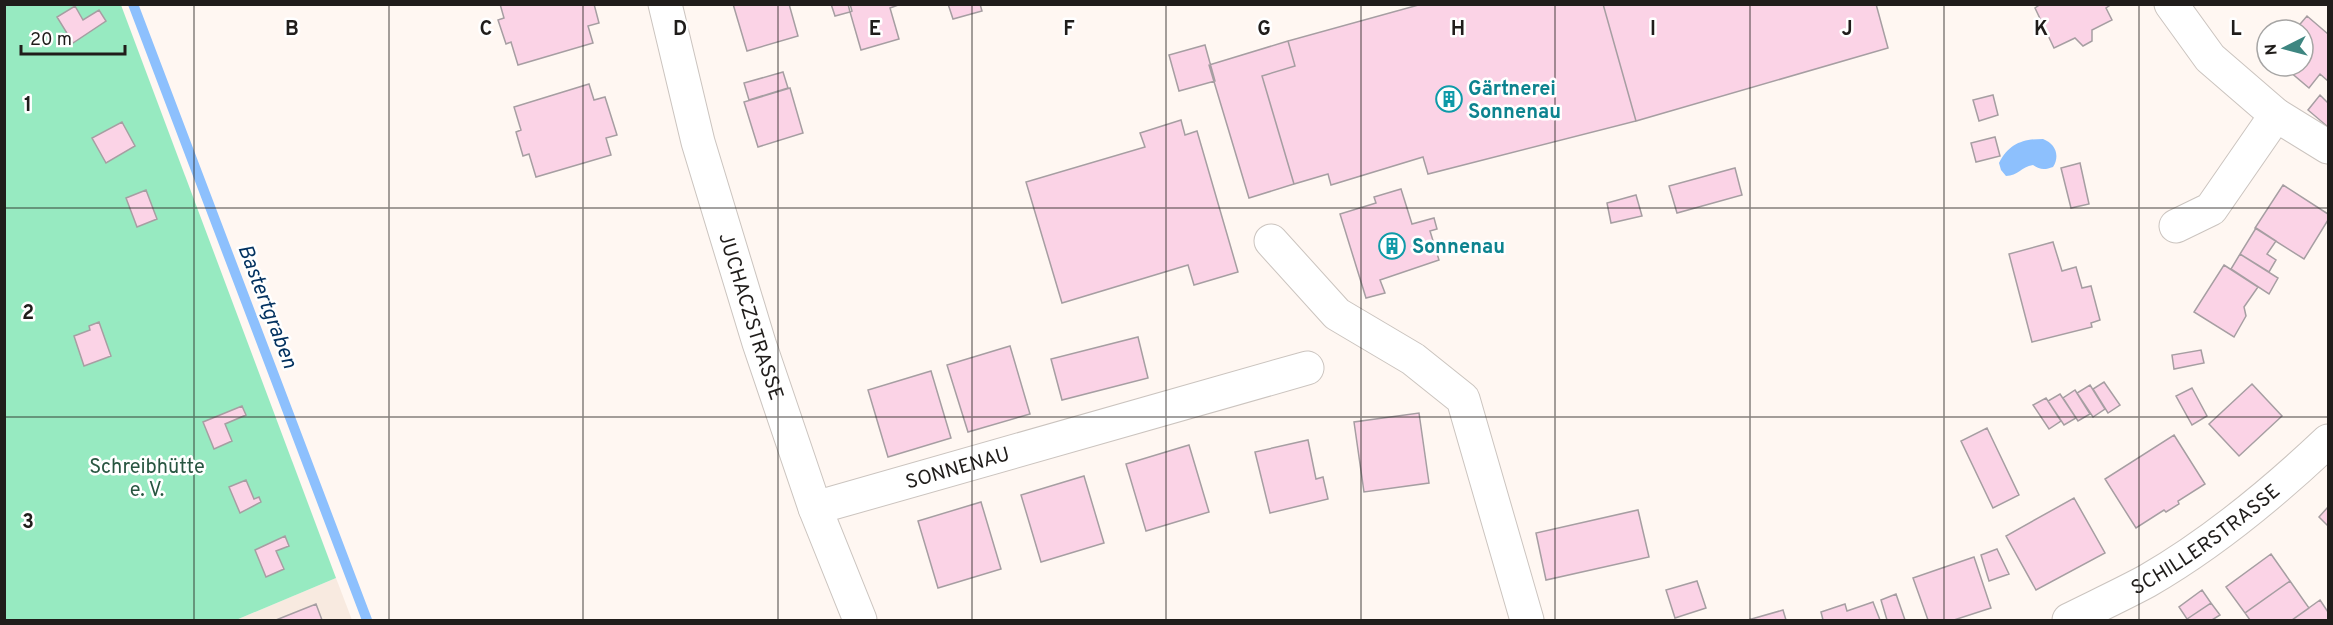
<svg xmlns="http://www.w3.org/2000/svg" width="2333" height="625" viewBox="0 0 2333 625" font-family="Overpass,sans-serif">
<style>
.built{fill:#f8eae0}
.green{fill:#97eac1}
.water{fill:#8dc0fd}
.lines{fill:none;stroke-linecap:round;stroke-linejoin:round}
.stream{stroke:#8dc0fd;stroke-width:10}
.building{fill:#fbd3e6;stroke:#a69ea2;stroke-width:1.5}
.minor-casing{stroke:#cbc4bf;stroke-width:35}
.minor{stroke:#fff;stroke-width:33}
.grid{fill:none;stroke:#201d1b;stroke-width:1.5;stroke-opacity:0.55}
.labels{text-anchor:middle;stroke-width:5;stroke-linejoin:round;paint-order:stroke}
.culture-label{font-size:20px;font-weight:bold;fill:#0d838f;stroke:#fff;text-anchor:start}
.street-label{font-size:20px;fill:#201d1b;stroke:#fff}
.park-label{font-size:20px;fill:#285641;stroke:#fff}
.water-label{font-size:21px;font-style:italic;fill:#02315f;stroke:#fff}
.grid-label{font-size:20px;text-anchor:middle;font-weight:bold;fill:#201d1b;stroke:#fff;stroke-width:5;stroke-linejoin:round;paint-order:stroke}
</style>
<rect width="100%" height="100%" fill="#fff7f2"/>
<!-- built -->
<path class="built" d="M336 578 352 620H236Z"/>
<!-- green -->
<path class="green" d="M4 5H121L336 578 236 620H5Z"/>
<!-- water -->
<path class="water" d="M2043 139C2056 144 2060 156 2053 167 2045 170 2040 170 2033 165 2021 167 2018 176 2006 176L2001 170 1999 163C2009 144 2022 139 2043 139Z"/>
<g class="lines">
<!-- stream -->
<path class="stream" d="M133 4 367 620"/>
</g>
<!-- building -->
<path class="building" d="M500 4H594L599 23 588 26 593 43 518 65 511 42 506 44 498 20 504 18Z
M733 4H789L798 36 747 51Z
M831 4H848L850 12 835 16Z
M850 4H901L890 8 899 39 861 50 850 12 852 11Z
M948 4H980L982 11 953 19Z
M1422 4H1603L1636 121 1428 174 1423 157 1331 185 1328 174 1294 184 1262 76 1295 66 1288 41Z
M1603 4H1876L1888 48 1636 121Z
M2041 4H2112L2106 8 2112 20 2092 30V41L2083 46 2075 38 2054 48 2035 8Z
M75 6 83 20 99 10 106 21 73 43 57 17Z
M2307 16 2328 34V81L2320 74 2309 88 2283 66H2303V30H2295Z
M1288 41 1295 66 1262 76 1294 184 1249 198 1209 65Z
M1205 45 1215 81 1179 91 1169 55Z
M783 72 788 88 749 100 744 83Z
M589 84 594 100 605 97 617 135 606 138 611 155 536 177 529 154 523 156 516 132 521 130 514 107Z
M790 88 803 133 758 147 744 102Z
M1993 95 1998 115 1979 121 1973 100Z
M2320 95 2328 103V127L2308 110Z
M1181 120 1185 135 1197 131 1238 272 1194 285 1188 265 1062 303 1026 182 1145 147 1140 133Z
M122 122 135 146 106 163 92 138Z
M1995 137 2000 156 1976 162 1971 143Z
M2080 163 2089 204 2071 208 2061 168Z
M1735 168 1742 195 1677 213 1669 186Z
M2283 185 2328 214V220L2304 259 2255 228Z
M1401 189 1412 224 1434 218 1437 229 1430 231 1439 260 1380 280 1385 293 1366 298 1340 214 1376 203 1374 197Z
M146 190 157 219 137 227 126 198Z
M1636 195 1642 216 1611 223 1607 203Z
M2256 228 2276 241 2267 254 2276 260 2269 272 2240 254Z
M2053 242 2062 271 2076 267 2082 288 2091 286 2100 320 2091 323 2092 327 2032 342 2009 254Z
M2240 254 2278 278 2269 294 2231 269Z
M2224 265 2258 287 2244 307 2246 316 2234 337 2194 312Z
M99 322 111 356 84 366 74 336 90 330 89 326Z
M1138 337 1148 378 1062 400 1051 359Z
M1010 346 1030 414 968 432 947 365Z
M2201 350 2204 363 2174 369 2172 355Z
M931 371 951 438 888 457 868 390Z
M2104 382 2120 405 2108 413 2093 389Z
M2252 384 2282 416 2239 456 2209 424Z
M2090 385 2105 409 2093 417 2077 393Z
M2192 388 2207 416 2192 425 2176 396Z
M2075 390 2090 414 2078 421 2063 398Z
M2060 394 2076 418 2064 425 2048 401Z
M2046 398 2061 421 2049 429 2033 405Z
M242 406 246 415 225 424 232 441 214 449 203 422Z
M1419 413 1429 483 1364 492 1354 422Z
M1987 428 2019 495 1993 508 1961 441Z
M2174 435 2205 484 2178 501 2179 504 2166 512 2164 510 2136 528 2105 479Z
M1308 440 1316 479 1323 477 1328 499 1270 513 1255 452Z
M1189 445 1209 512 1146 531 1126 464Z
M1084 476 1104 543 1041 562 1021 495Z
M246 480 254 499 259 497 261 502 240 513 229 487Z
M2074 498 2105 553 2036 590 2006 536Z
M981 502 1001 569 938 588 918 521Z
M2328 507V526L2319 517Z
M1638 510 1649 557 1546 580 1536 533Z
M285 536 289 546 276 551 284 569 266 577 255 550Z
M1997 549 2009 574 1989 581 1981 555Z
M2271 554 2290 581 2245 613 2226 587Z
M1974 557 1991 608 1954 620H1928L1913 578Z
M1697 581 1706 608 1675 618 1666 590Z
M2290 581 2309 608 2292 620H2250L2245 613Z
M2202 590 2211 603 2187 619 2179 607Z
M1896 594 1905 620H1887L1881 600Z
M2320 600 2328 612V620H2292Z
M1873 602 1880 620H1823L1821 612 1845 604 1847 611Z
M2211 603 2220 615 2212 620H2188L2187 619Z
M316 604 322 620H276Z
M1783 610 1786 620H1748Z"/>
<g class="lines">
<!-- minor casing -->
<g class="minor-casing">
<g id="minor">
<path id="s1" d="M665 4 698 142 759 343 815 508 860 620"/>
<path d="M2171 4 2210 58 2276 115 2328 147"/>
<path d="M2176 226 2211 209 2276 115"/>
<path d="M1271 241 1337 314 1413 359 1463 399 1527 620"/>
<path id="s2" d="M815 508 1307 368"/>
<path id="s3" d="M2069 620C2095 607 2121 595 2147 581 2213 543 2273 493 2328 441"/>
</g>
</g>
<!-- minor -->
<use href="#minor" class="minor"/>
</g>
<!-- grid -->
<path class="grid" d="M194 4V620M389 4V620M583 4V620M778 4V620M972 4V620M1166 4V620M1361 4V620M1555 4V620M1750 4V620M1944 4V620M2139 4V620M4 208H2328M4 417H2328"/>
<!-- icons -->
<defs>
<g id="building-ring" transform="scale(1.35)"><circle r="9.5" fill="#fff" stroke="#0f9aa8" stroke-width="1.5"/><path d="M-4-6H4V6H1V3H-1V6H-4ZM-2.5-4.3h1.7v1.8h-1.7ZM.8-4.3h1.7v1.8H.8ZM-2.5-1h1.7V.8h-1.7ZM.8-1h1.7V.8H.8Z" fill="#0f9aa8"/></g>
</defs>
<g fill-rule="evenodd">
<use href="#building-ring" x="1449" y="99"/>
<use href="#building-ring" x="1392" y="246"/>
</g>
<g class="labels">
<!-- culture labels -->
<g class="culture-label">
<text x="1468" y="95">Gärtnerei<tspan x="1468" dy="23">Sonnenau</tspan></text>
<text x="1412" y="253">Sonnenau</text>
</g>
<!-- street labels -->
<g class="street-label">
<text dy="7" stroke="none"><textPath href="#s1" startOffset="324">JUCHACZSTRASSE</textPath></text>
<text dy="7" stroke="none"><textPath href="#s2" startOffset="148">SONNENAU</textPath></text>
<text dy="7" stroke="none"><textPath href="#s3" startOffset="159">SCHILLERSTRASSE</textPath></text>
</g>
<!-- park labels -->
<g class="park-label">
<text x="147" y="473">Schreibhütte<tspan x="147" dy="23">e. V.</tspan></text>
</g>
<!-- water labels -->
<g class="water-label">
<text transform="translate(268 306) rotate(69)" y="7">Bastertgraben</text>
</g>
</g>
<g class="grid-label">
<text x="292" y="35">B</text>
<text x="486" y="35">C</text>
<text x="680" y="35">D</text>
<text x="875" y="35">E</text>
<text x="1069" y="35">F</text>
<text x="1264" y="35">G</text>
<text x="1458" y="35">H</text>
<text x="1653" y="35">I</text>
<text x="1847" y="35">J</text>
<text x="2041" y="35">K</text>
<text x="2236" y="35">L</text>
<text x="28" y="111">1</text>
<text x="28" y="319">2</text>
<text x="28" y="528">3</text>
</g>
<!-- border -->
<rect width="2333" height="625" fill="none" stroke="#201d1b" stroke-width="12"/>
<!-- north arrow -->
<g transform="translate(2285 48) rotate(264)"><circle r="28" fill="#ffffff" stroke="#a6a5a4" stroke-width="1.5"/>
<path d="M0-4.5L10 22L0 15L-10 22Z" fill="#3e8681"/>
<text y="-9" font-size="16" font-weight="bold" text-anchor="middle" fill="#201d1b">N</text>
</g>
<!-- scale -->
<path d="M21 45v9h104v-9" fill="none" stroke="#201d1b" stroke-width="3"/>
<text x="30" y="45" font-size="18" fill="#201d1b" stroke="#ffffff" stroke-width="4.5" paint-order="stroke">20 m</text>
</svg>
